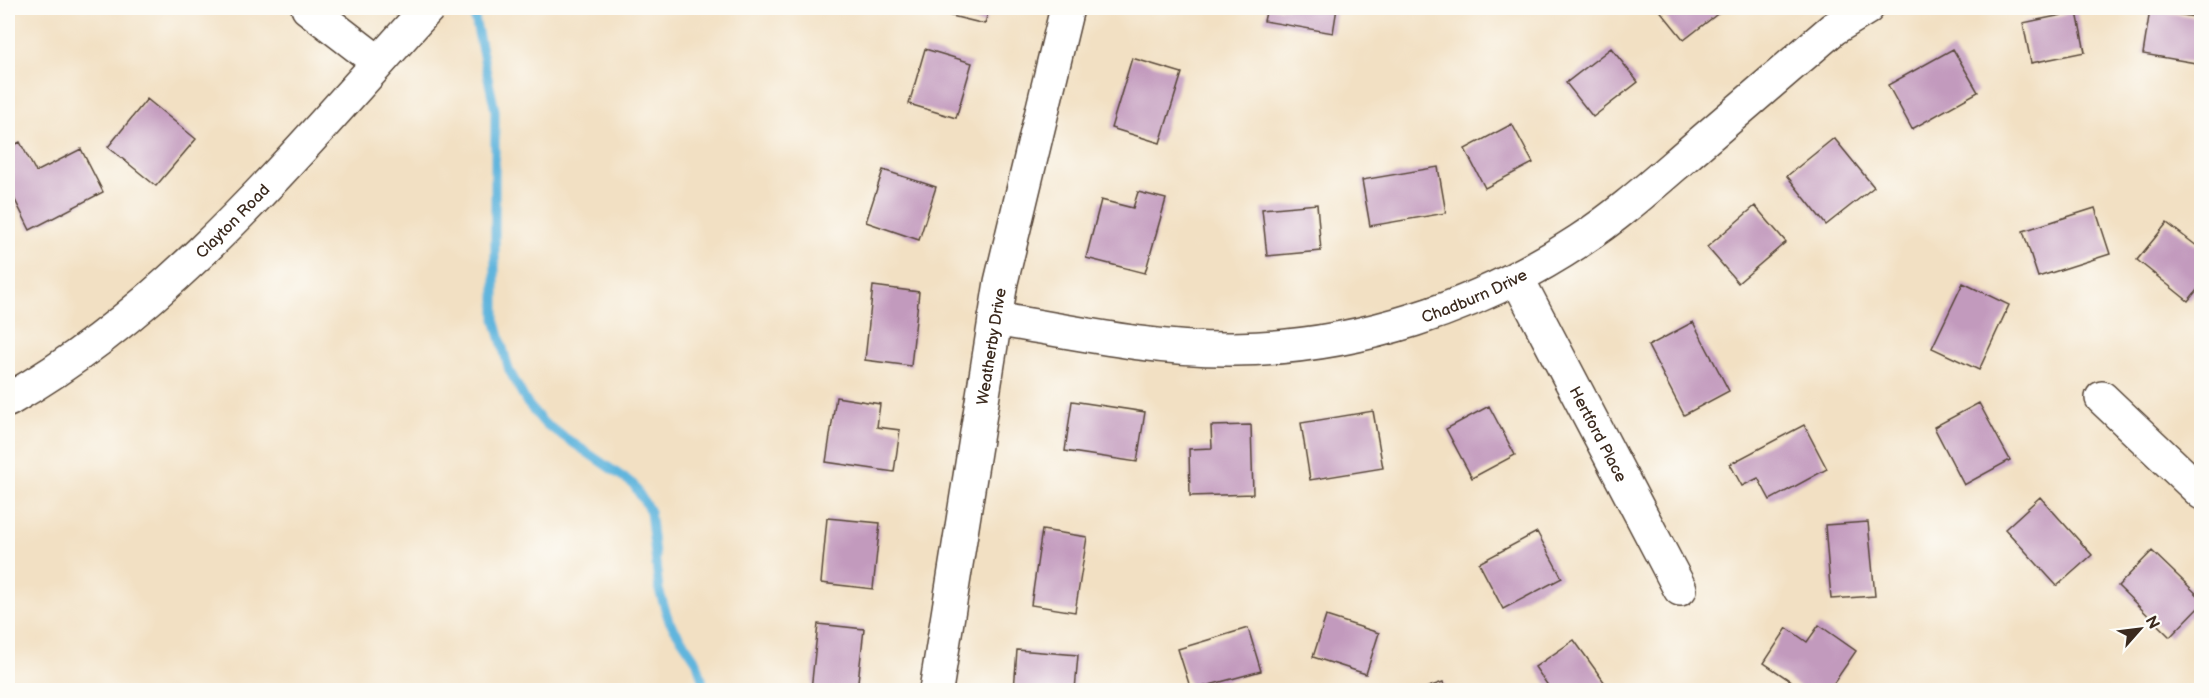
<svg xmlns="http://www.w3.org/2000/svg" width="2209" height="698" viewBox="0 0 2209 698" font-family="'Balsamiq Sans',sans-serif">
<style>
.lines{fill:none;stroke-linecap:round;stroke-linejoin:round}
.stream{stroke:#61b5dd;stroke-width:9}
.building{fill:#c29abd}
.minor-casing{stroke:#564537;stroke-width:36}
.minor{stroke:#fff;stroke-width:33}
.labels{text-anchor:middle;stroke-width:4.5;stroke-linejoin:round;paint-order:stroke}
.street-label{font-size:16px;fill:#3b2a1e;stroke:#fdfcf7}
</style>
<rect width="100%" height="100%" fill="#fdfcf7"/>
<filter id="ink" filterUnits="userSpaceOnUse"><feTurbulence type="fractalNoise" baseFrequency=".0167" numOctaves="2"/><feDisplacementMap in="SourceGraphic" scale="12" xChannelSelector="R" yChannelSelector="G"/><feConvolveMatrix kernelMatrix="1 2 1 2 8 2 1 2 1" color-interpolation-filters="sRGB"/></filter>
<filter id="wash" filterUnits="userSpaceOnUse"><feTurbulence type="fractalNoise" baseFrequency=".008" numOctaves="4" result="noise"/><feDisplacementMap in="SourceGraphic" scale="24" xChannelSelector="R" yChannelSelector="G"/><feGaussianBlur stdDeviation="1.35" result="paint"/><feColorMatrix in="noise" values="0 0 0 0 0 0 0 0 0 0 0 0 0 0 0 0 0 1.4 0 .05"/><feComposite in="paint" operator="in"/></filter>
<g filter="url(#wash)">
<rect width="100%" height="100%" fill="#f2e0c3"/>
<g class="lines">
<!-- stream -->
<path class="stream" d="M474 14 495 110V319L509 370 527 403 544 423 633 484 650 511 659 590 669 621 697 662 705 690"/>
</g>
<g id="blocks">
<!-- building -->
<path class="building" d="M932 8H989L985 24 931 11Z
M1267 8H1337L1333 33 1264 21Z
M1658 8H1725L1684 40Z
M2150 10 2202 18V64L2143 54Z
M2077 12 2085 52 2031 63 2023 23Z
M1611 48 1638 82 1593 117 1566 83Z
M925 49 972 63 956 118 909 104Z
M1953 49 1978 92 1912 129 1888 85Z
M1132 58 1182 73 1160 143 1111 128Z
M147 99 196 139 156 186 108 147Z
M1512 124 1533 163 1485 188 1465 149Z
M1834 138 1874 187 1826 225 1787 176Z
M20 142 36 172 81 149 103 192 30 230 8 186V148Z
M1438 167 1446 213 1370 226 1362 180Z
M883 170 936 187 919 240 866 222Z
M1138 192 1166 199 1145 273 1086 258 1101 200 1133 208Z
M1317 204 1321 251 1267 256 1262 209Z
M1755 206 1786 242 1738 283 1707 247Z
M2095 208 2110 254 2038 277 2023 231Z
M2167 223 2202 250V284L2188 301 2137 260Z
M1963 283 2009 305 1979 370 1932 348Z
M873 286 919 292 911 366 865 360Z
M1693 322 1729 391 1684 415 1648 346Z
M836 397 880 404 877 427 900 430 894 472 826 462Z
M1072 401 1145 412 1137 462 1065 451Z
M1979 403 2010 460 1964 485 1934 427Z
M1489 406 1515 455 1472 478 1446 429Z
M1373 411 1383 468 1310 480 1301 423Z
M1251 425 1253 494 1190 496 1189 449 1212 448 1211 426Z
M1804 425 1827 469 1770 500 1758 478 1742 486 1730 464Z
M2040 497 2092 555 2057 586 2005 529Z
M827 518 880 523 873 589 821 583Z
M1868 522 1875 596 1831 599 1825 525Z
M1042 530 1087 537 1075 612 1031 605Z
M1537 532 1562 578 1503 609 1479 563Z
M2152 551 2202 599V604L2170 637 2118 586Z
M1326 616 1379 633 1366 674 1313 657Z
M818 624 864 629 857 690H811Z
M1819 625 1856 651 1829 690H1804L1764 663 1787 628 1807 642Z
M1248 628 1261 671 1191 690 1178 649Z
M1574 640 1610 690H1551L1535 667Z
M1017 650 1078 655 1075 690H1014Z
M1443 682 1446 690H1420Z"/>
</g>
</g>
<g filter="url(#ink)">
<use href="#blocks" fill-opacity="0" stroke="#564537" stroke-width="1.5"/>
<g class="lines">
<!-- minor casing -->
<g class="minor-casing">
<g id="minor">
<path d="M308 8 378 62"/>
<path id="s1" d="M1517 278 1680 589"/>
<path id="s2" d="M995 319C1073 332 1153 350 1233 349 1355 348 1478 308 1579 241 1619 215 1654 183 1690 152 1738 111 1785 70 1833 29L1867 8"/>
<path d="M2102 398 2202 493"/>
<path id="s3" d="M8 400C175 305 300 148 428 8"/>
<path id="s4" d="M936 690 1001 282 1067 8"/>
</g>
</g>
<!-- minor -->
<use href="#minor" class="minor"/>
</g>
</g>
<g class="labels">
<!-- street labels -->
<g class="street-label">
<text dy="6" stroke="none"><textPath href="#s3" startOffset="288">Clayton Road</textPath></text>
<text dy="6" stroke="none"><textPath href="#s2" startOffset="489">Chadburn Drive</textPath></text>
<text dy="6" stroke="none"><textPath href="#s4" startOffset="348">Weatherby Drive</textPath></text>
<text dy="6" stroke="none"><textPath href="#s1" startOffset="176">Hertford Place</textPath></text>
</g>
</g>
<!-- margin -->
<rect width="2209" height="698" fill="none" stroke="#fdfcf7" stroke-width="30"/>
<!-- north arrow -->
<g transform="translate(2140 629) rotate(62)" stroke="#fdfcf7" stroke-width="4.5" paint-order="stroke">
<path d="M0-4.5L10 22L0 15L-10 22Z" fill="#3b2a1e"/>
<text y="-9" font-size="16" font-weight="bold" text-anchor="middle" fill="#3b2a1e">N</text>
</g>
</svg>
